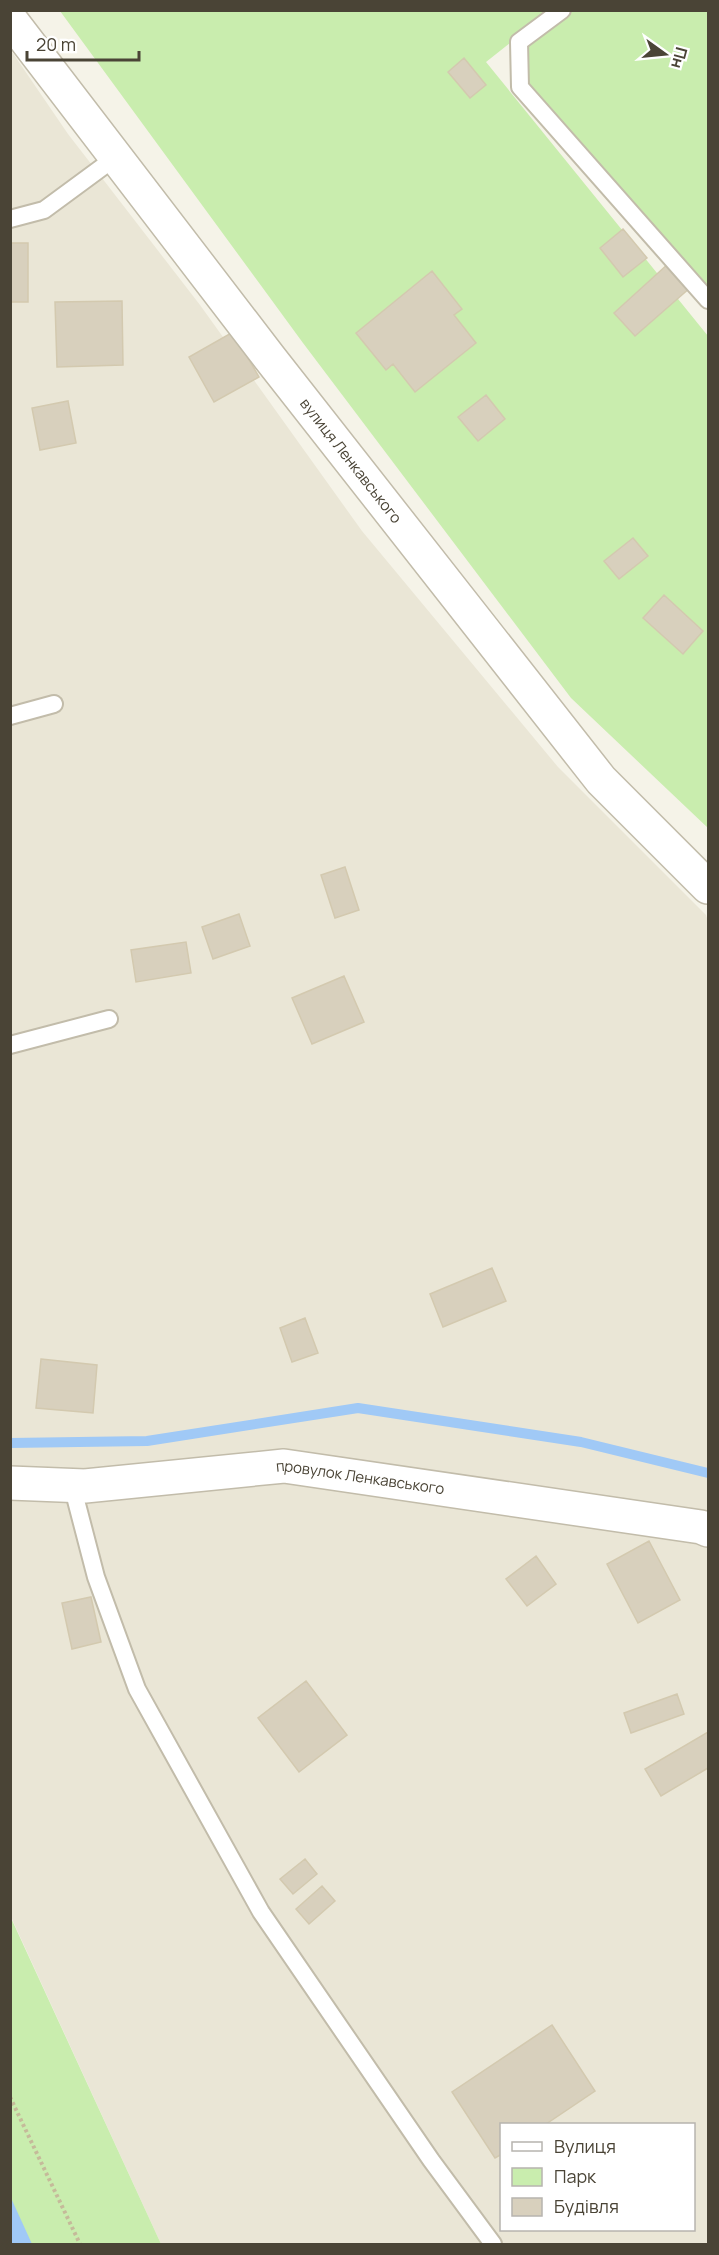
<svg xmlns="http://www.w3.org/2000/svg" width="719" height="2255" viewBox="0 0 719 2255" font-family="Manrope,sans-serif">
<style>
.residential{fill:#eae6d6;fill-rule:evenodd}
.green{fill:#c9edae}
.water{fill:#a0c9f6}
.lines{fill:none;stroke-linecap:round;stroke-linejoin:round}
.stream{stroke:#a0c9f6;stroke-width:10}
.building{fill:#d8d0bd;stroke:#d3c9af;stroke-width:1.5}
.lane-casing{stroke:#c2bcaa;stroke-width:20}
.street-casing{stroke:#c2bcaa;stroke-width:36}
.path{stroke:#c5ba9a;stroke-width:4;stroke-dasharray:3 3;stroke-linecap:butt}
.lane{stroke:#fff;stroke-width:16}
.street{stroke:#fff;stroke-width:33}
.labels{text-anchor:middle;stroke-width:6;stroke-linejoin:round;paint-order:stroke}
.street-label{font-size:15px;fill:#4a4436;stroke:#fff}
</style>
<rect width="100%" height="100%" fill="#f5f3e8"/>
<!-- residential -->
<path class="residential" d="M10 49 68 134 200 305 362 531 558 767 706 915 708 921V2244H161L11 1917ZM502 2124H694V2230H502Z"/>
<!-- green -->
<path class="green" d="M60 11H550L486 62 708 336V828L571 698 303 343Z
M562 11H708V300L520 87 519 42Z
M11 1918 161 2244H11Z"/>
<!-- water -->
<path class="water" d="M11 2198 32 2244H11Z"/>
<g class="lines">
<!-- stream -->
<path class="stream" d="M10 1443 147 1441 358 1408 581 1442 708 1473"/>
</g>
<!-- building -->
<path class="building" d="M464 58 486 85 470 98 448 72Z
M623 229 647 258 623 277 600 248Z
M10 243H28V302H10Z
M669 263 691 287 635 336 614 313Z
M432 271 462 309 454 315 476 343 415 392 393 364 386 370 356 333Z
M122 301 123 365 57 367 55 302Z
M233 332 259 377 214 402 189 357Z
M486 395 505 419 478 441 458 417Z
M68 401 76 443 40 450 32 408Z
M633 538 648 556 619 579 604 561Z
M664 595 703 631 683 654 643 618Z
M345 867 359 910 335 918 321 875Z
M239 914 250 946 213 959 202 927Z
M186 942 191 973 136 982 131 950Z
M344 976 364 1022 312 1044 292 998Z
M492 1268 506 1301 443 1327 430 1294Z
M305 1318 318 1353 292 1362 280 1328Z
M41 1359 97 1365 93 1413 36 1408Z
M649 1541 680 1600 638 1623 607 1564Z
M536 1556 556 1584 527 1606 506 1579Z
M91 1597 101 1642 72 1649 62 1603Z
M306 1681 347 1735 299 1772 258 1718Z
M677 1694 684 1714 631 1733 624 1713Z
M708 1732V1768L661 1796 645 1769Z
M305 1859 317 1874 293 1894 280 1879Z
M322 1886 335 1901 309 1924 296 1909Z
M552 2025 595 2091 546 2124H502V2154L495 2158 452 2092Z"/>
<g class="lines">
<!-- lane casing -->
<g class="lane-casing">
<path id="lane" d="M562 10 519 42 520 87 708 300
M10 219 44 210 116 157
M10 716 54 704
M10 1045 109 1019
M72 1485 96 1577 137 1689 261 1912 431 2160 493 2244"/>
</g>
<!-- street casing -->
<g class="street-casing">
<g id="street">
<path id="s1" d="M10 19 269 357 601 780 708 887"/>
<path id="s2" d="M10 1483 85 1486 284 1466 701 1527 708 1530"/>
</g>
</g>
<!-- path -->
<path class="path" d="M10 2097 80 2244"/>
<!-- lane -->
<use href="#lane" class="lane"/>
<!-- street -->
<use href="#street" class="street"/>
</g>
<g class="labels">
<!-- street labels -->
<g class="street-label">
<text dy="5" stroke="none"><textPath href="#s1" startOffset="558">вулиця Ленкавського</textPath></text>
<text dy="5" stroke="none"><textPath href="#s2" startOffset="352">провулок Ленкавського</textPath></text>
</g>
</g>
<!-- border -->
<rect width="719" height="2255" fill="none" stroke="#4a4436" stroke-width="24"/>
<!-- legend -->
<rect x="500" y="2123" width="195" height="108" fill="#ffffff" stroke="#b7b4af" stroke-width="1.5"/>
<rect x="512" y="2142" width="30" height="9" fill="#ffffff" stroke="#b7b4af" stroke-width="1.5"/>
<text x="554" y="2153" font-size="18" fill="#4a4436">Вулиця</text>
<rect x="512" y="2168" width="30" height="18" fill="#c9edae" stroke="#b7b4af" stroke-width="1.5"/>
<text x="554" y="2183" font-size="18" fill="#4a4436">Парк</text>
<rect x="512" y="2198" width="30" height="18" fill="#d8d0bd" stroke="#b7b4af" stroke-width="1.5"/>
<text x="554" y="2213" font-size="18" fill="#4a4436">Будівля</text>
<!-- north arrow -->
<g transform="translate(665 54) rotate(105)" stroke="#ffffff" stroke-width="4.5" paint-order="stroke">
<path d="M0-4.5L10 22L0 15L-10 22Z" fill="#4a4436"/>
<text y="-9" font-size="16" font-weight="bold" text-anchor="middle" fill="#4a4436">Пн</text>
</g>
<!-- scale -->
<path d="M27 51v9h112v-9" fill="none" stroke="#4a4436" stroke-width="3"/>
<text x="36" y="51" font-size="18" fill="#4a4436" stroke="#ffffff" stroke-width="4.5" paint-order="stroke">20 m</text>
</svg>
